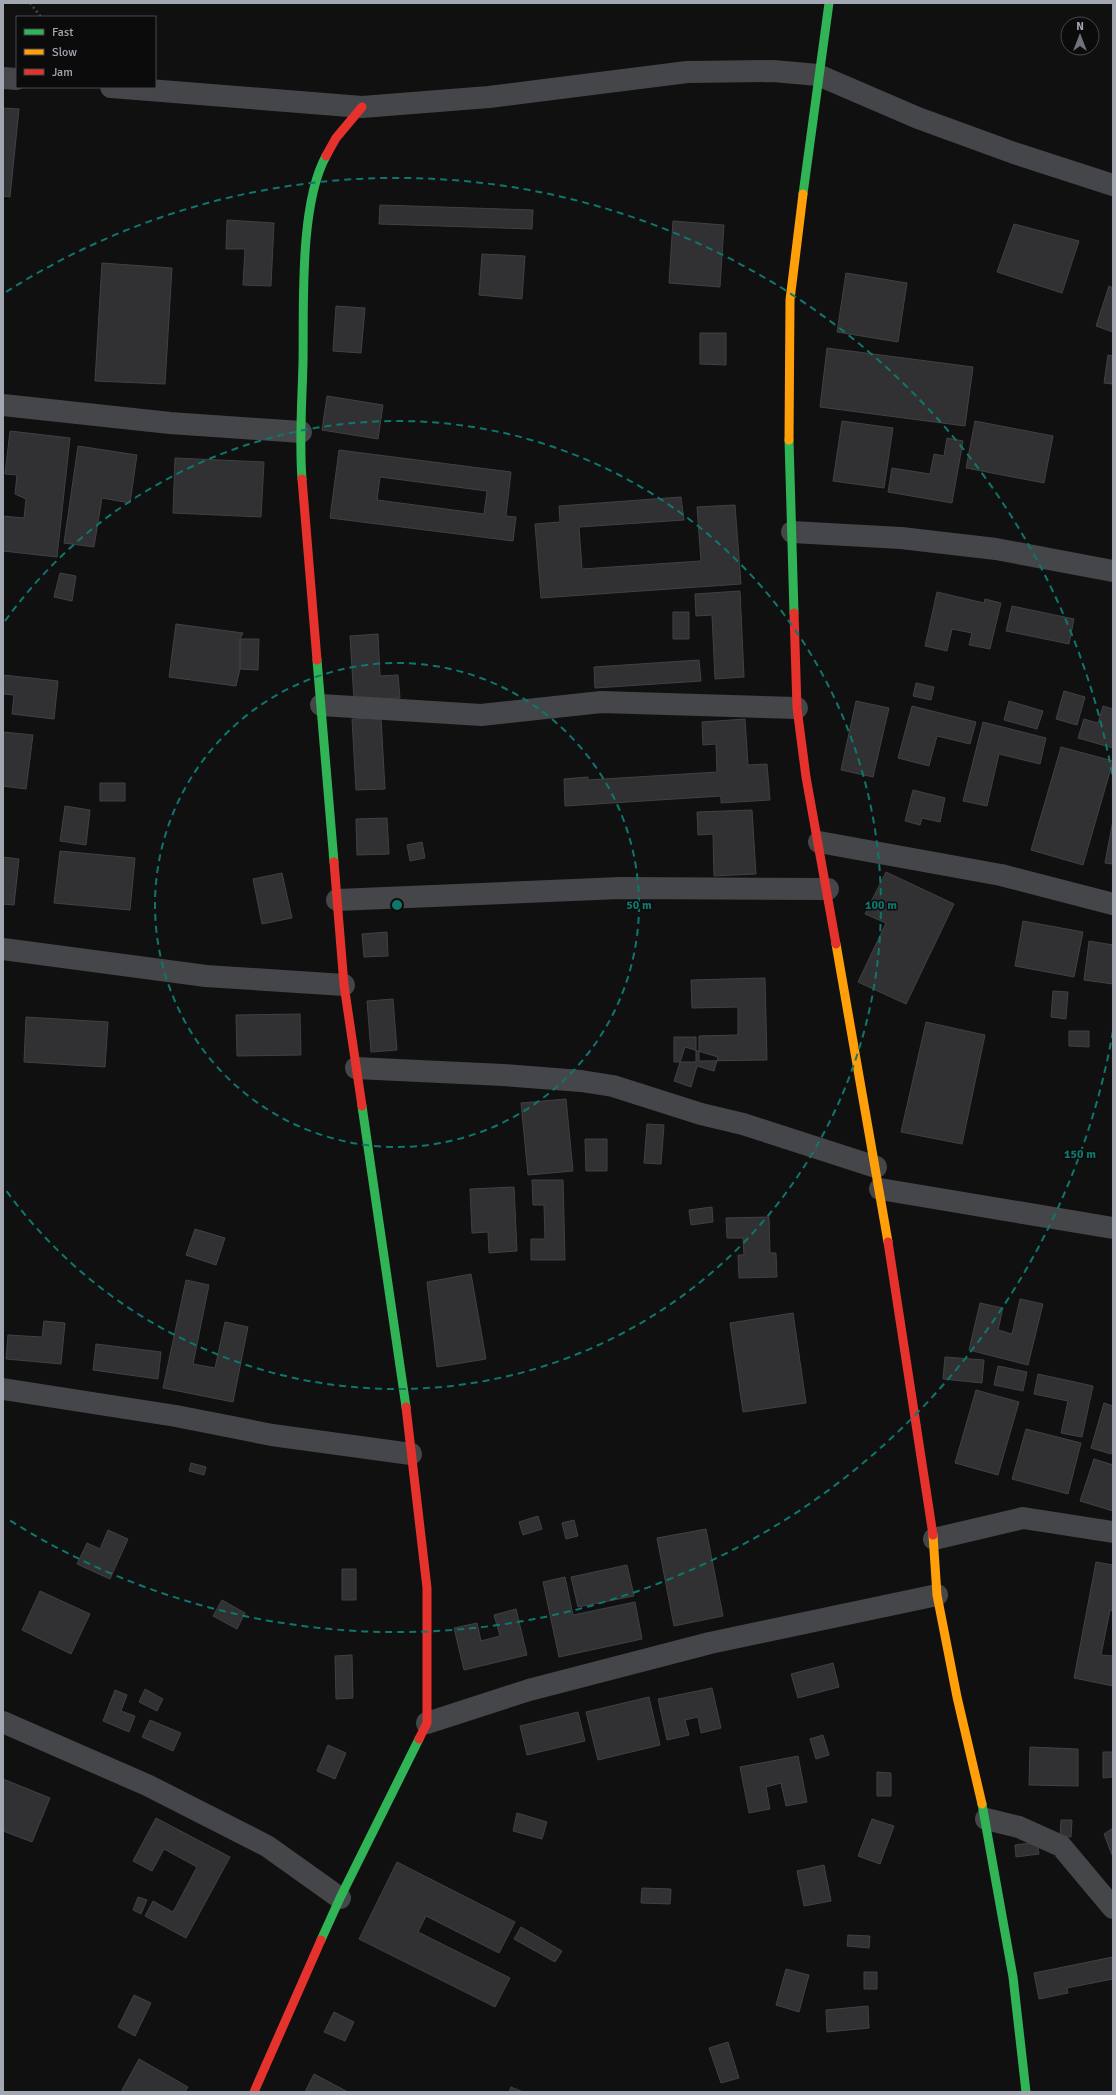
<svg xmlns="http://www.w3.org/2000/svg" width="1116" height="2095" viewBox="0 0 1116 2095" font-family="Signika,sans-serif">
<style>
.building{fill:#313133;stroke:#404144;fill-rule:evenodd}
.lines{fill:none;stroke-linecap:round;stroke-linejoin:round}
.path{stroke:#46484b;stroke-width:2.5;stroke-dasharray:2 3;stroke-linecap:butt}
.street{stroke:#454649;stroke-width:22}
.fast{stroke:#30b455;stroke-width:9}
.slow{stroke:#ff9f0a;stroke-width:9}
.jam{stroke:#e5322d;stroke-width:9}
.ring{fill:none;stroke:#0f766e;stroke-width:2;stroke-dasharray:7 5}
.centre{fill:#0f766e;stroke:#0b0b0c;stroke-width:2}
.ring-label{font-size:12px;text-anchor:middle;font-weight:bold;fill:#0f766e;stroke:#0b0b0c;stroke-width:3;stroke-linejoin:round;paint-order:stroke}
</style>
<rect width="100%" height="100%" fill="#101011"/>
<!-- building -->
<path class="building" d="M3 108 19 109 10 197 3 196Z
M380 205 533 210 532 229 379 224Z
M227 220 274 223 271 286 243 285 245 249H226Z
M673 221 724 225 720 287 669 283Z
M1014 224 1079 241 1062 293 997 272Z
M482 254 525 256 522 299 479 295Z
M102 263 172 268 165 384 95 381Z
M846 273 907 283 898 342 837 332Z
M1109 286 1113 288V332L1096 326Z
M336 306 365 308 361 353 333 351Z
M700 333H726V365L700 364Z
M827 348 973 367 965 426 820 407Z
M1108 355 1113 356V384L1104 383Z
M327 396 383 405 378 439 322 430Z
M842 421 893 428 884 488 833 481Z
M975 421 1053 436 1044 483 966 468Z
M10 431 70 438 57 557 3 551V516L24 518 26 499 15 494 17 475 5 474Z
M947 438 963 441 952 503 888 492 892 468 930 474 934 454 944 456Z
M78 446 137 455 130 503 102 498 94 547 64 543Z
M339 450 511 472 506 516 516 517 513 541 330 518ZM380 477 487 491 484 514 377 500Z
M175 458 264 462 261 517 173 513Z
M681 497 684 520 579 527 582 569 701 561 697 507 735 505 741 584 541 598 535 524 560 522 559 506Z
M60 573 76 576 72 601 54 597Z
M740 591 744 677 715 679 712 615 696 616 695 594Z
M937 592 984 603 985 599 1001 603 990 649 969 645 972 633 952 629 947 651 925 646Z
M1012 606 1074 619 1069 644 1006 631Z
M673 612H689V639H673Z
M176 624 243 633 240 639V669L236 686 169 677Z
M378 634 380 676 398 675 400 698 354 700 350 636Z
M240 639H259L258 670 240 669Z
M699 660 701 681 595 688 594 667Z
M3 675 58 681 54 719 12 714 14 695 3 694Z
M916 683 934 687 931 700 913 696Z
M1064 691 1085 697 1077 725 1056 719Z
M856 701 889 708 873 777 841 770Z
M1009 701 1043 711 1037 729 1004 720Z
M912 706 976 722 970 744 937 736 929 766 898 758Z
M1103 706 1113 709V748L1078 738 1084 719 1098 723Z
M381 718 385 789 356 790 352 719Z
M745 719 748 765 767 764 770 800 721 803V796L565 806 564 779 588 777V780L717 772 716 744 703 745 702 722Z
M983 722 1046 738 1040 764 999 754 987 806 963 801Z
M3 732 33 735 26 789 3 786Z
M1061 747 1113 761 1083 865 1031 850Z
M100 783H125V801H100Z
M913 790 945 798 940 822 922 818 920 825 905 821Z
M65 806 90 810 86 845 60 841Z
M752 810 756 874 714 876 713 834 698 835 697 812Z
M387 818 389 854 357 855 356 819Z
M1113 820V864L1105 863Z
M422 842 425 858 410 861 407 845Z
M60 851 135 858 130 910 54 903Z
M3 857 19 859 14 905 3 904Z
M886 872 954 904 906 1004 858 982 886 923 865 914Z
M282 873 292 918 262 924 253 879Z
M1023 921 1083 932 1074 977 1015 966Z
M387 932 388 956 364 957 362 934Z
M1089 941 1113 945V984L1084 980Z
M765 978 767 1060 699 1061V1036L738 1035V1007L692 1008 691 980Z
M1053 991 1068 992 1066 1019 1051 1017Z
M393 999 397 1050 371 1052 367 1001Z
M300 1014 301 1055 237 1056 236 1015Z
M26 1017 108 1022 105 1067 24 1062Z
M926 1022 985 1035 962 1144 901 1132Z
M1069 1031H1089V1047L1069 1046Z
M674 1037H696V1062H674Z
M685 1047 718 1057 714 1071 697 1066 691 1087 674 1081Z
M566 1099 573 1171 528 1175 521 1103Z
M647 1124 664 1125 661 1164 644 1163Z
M585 1139H607V1171H586Z
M532 1180H563L565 1260H531V1239H545L544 1205H533Z
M514 1187 517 1251 489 1253 488 1232 472 1233 470 1189Z
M712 1207 713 1222 691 1225 689 1210Z
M769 1217 770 1253H776L777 1277 739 1278 738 1255H744L743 1238H727L726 1218Z
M195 1229 225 1238 216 1265 186 1255Z
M471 1274 486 1359 437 1367 427 1282Z
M186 1280 209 1285 193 1364 215 1368 225 1322 248 1327 233 1402 163 1388Z
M1020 1299 1043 1304 1028 1365 969 1350 980 1303 1003 1308 998 1330 1012 1334Z
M793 1313 806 1403 743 1412 730 1323Z
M44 1321 65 1323 61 1364 6 1359 8 1335 42 1337Z
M96 1344 161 1352 158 1379 93 1370Z
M945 1357 984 1360 982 1383 943 1379Z
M998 1366 1027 1372 1023 1391 994 1385Z
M1038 1374 1093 1386 1082 1437 1061 1433 1068 1401 1034 1394Z
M976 1390 1019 1402 998 1475 955 1463Z
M1104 1403 1113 1406V1447L1111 1454 1091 1448Z
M1026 1429 1081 1443 1068 1494 1012 1479Z
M1094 1459 1113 1465V1511L1080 1501Z
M191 1463 206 1467 204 1475 189 1471Z
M538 1516 542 1529 523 1535 519 1522Z
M574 1520 578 1536 566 1539 562 1523Z
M706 1529 723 1616 674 1626 657 1538Z
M108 1530 128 1539 110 1579 77 1564 87 1543 100 1549Z
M1096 1562 1113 1565V1611L1110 1610 1101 1655 1113 1656V1686L1074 1678Z
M627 1565 634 1596 578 1607 571 1577Z
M342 1569H356V1600H342Z
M565 1577 573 1615 635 1602 642 1639 559 1657 543 1582Z
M40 1591 90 1614 71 1654 22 1630Z
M222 1600 245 1613 237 1629 213 1616Z
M516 1609 527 1655 464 1670 454 1628 477 1623 481 1641 500 1636 494 1615Z
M352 1655 353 1698 336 1699 335 1656Z
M833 1663 839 1687 798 1698 791 1674Z
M712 1688 721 1728 701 1733 698 1717 685 1720 689 1735 667 1740 658 1699Z
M145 1689 163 1699 157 1711 139 1702Z
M115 1690 127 1695 121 1711 135 1716 129 1732 103 1721Z
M649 1697 660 1745 598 1760 586 1712Z
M578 1712 585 1741 527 1755 520 1726Z
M150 1720 181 1733 173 1751 142 1737Z
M823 1735 829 1755 816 1759 810 1739Z
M328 1745 346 1753 335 1779 317 1771Z
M1030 1747 1078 1749V1786L1029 1785Z
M1103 1752H1113V1777L1103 1778Z
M798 1756 807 1802 786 1806 781 1783 766 1787 770 1809 749 1813 740 1767Z
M877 1772 891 1773V1796H877Z
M3 1779 50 1798 32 1842 3 1831Z
M517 1813 547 1822 542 1839 513 1831Z
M156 1818 230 1857 186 1938 145 1916 153 1901 173 1912 197 1867 164 1849 152 1871 133 1861Z
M872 1819 894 1826 880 1864 858 1856Z
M1061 1820H1072L1071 1837 1060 1836Z
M1113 1828V1854L1112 1855 1104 1834Z
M1037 1842 1039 1854 1016 1857 1015 1845Z
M397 1862 515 1922 499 1953 426 1916 418 1932 510 1978 495 2007 359 1939Z
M824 1865 831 1901 804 1906 797 1871Z
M642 1888 671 1889 670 1904 641 1903Z
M138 1897 147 1900 141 1914 133 1910Z
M521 1927 562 1951 555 1962 514 1939Z
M848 1935 870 1936 869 1948 847 1946Z
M1113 1957V1979L1067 1988 1068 1993 1039 1999 1034 1973Z
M786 1969 809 1975 799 2012 776 2005Z
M864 1972H877V1989H864Z
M134 1995 151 2003 135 2036 118 2027Z
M868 2006 869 2028 827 2032 826 2010Z
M334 2012 354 2022 345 2041 324 2032Z
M728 2042 739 2078 721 2083 709 2048Z
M139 2059 188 2087 185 2092H121Z
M314 2074 348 2092H305Z
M511 2087 523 2092H509Z"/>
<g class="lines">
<!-- path -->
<path class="path" d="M30 3 41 17"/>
<!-- street -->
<path class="street" d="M3 78 17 79
M111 87 362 107 489 97 687 72 773 71 818 75 918 118 1014 153 1113 185
M3 405 170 423 301 432
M792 532 901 538 996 549 1113 571
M321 705 481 715 601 702 797 708
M819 842 1001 875 1113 904
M337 900 620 888 828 889
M3 949 206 976 344 985
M356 1068 503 1075 581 1081 613 1086 701 1114 743 1124 876 1167
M880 1189 1113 1228
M3 1389 176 1416 272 1435 411 1454
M934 1539 1023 1518 1113 1532
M3 1722 147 1785 267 1846 340 1898
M427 1723 529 1690 710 1643 937 1595
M986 1819 1019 1827 1061 1846 1113 1908"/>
<!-- fast -->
<path class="fast" d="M803 194 829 3
M789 440 794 613
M302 479C299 441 302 402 303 363 304 307 299 205 326 156
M317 660 334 862
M362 1106 406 1407
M982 1804 1013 1977 1026 2092
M321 1940 340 1898 419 1739"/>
<!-- slow -->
<path class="slow" d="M789 440 790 300 803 194
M836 944 888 1242
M933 1535 937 1595 957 1697 982 1804"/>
<!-- jam -->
<path class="jam" d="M326 156 336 138 362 107
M302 479 317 660
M794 613 797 708 806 777 836 944
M334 862 344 985 362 1106
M888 1242 933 1535
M406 1407 427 1588V1723L419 1739
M254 2092 321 1940"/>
</g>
<!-- distance rings -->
<g class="ring">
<circle cx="397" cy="905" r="242"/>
<path d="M5 621A484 484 0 1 1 5 1189"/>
<path d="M1113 1031A727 727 0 0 1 6 1518M6 292A727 727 0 0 1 1113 779"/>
</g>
<circle cx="397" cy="905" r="6" class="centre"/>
<g class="ring-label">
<text x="639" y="909">50 m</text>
<text x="881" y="909">100 m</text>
<text x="1080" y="1158">150 m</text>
</g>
<!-- border -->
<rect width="1116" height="2095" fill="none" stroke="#a2a7b1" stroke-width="8"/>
<!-- legend -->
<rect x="16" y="16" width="140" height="72" fill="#0b0b0c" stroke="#47494e"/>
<rect x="24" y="29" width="20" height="6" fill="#30b455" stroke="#47494e"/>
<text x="52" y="36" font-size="12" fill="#a2a7b1">Fast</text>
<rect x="24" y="49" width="20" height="6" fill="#ff9f0a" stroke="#47494e"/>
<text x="52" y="56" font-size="12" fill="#a2a7b1">Slow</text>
<rect x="24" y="69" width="20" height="6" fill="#e5322d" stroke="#47494e"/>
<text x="52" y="76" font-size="12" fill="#a2a7b1">Jam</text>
<!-- north arrow -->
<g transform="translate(1080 36)"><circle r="19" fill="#0b0b0c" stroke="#47494e"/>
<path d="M0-3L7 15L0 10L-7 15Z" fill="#6f7279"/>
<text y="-6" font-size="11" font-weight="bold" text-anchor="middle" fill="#a2a7b1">N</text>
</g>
</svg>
